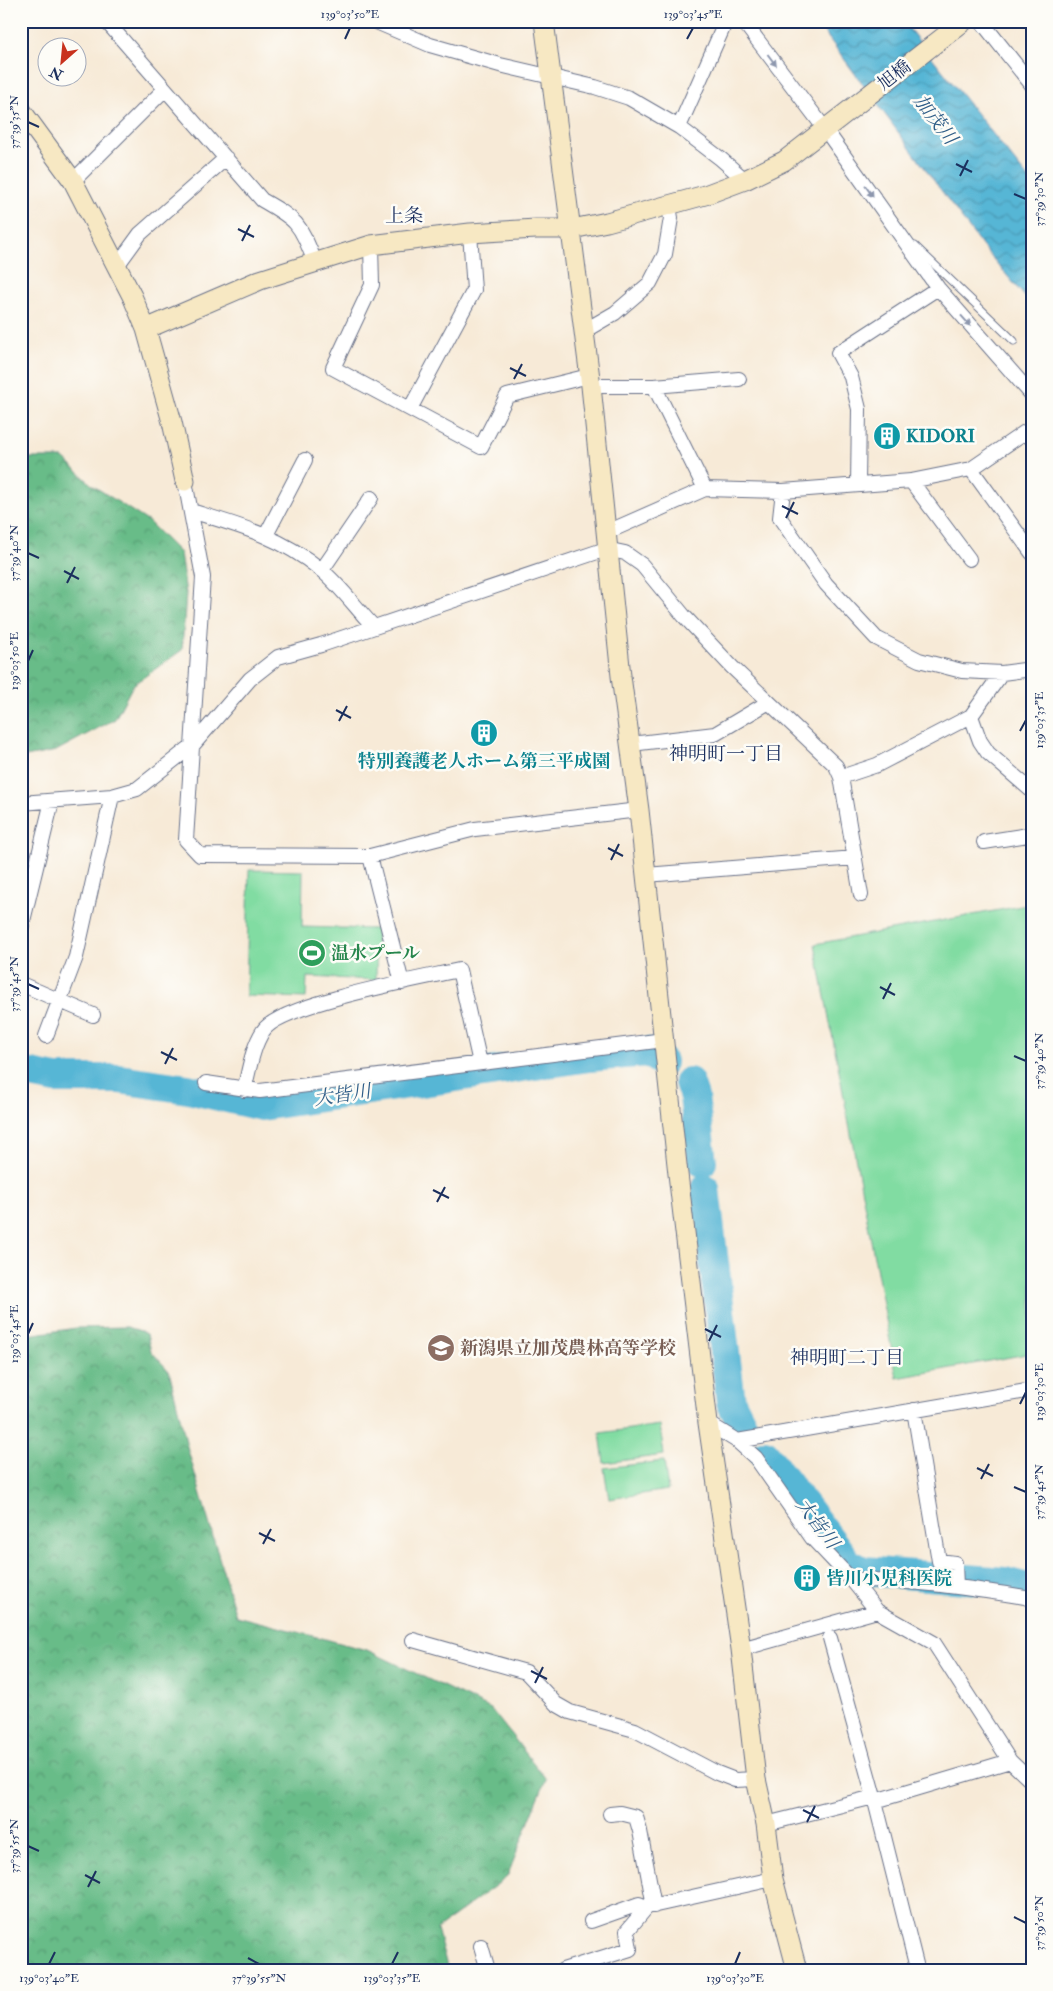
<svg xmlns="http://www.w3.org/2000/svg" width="1053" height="1991" viewBox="0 0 1053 1991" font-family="'IM FELL Double Pica','Noto Serif JP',serif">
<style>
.forest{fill:url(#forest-crowns);stroke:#427673}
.park{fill:#81dca2;stroke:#4e8680}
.water{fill:url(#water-waves);stroke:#39729a}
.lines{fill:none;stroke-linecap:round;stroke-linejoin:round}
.river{stroke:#57b6d5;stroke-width:30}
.lane-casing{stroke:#687088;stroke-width:9}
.street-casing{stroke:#687088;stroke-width:16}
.secondary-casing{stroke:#687088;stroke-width:21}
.lane{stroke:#fff;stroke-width:7}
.street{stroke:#fff;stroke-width:14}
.secondary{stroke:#f7e8c3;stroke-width:19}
.oneway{fill:#8d97ae}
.ticks{fill:none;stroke:#1b2f5e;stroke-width:2}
.labels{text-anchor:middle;stroke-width:5;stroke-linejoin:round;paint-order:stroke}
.street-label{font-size:18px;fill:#1b2f5e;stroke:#fdfcf7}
.culture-label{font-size:18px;font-weight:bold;fill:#0d838f;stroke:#fdfcf7;text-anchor:start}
.leisure-label{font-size:18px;font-weight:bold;fill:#27864d;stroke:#fdfcf7;text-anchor:start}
.education-label{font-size:18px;font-weight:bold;fill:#785e54;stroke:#fdfcf7;text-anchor:start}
.water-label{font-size:19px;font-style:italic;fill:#305e88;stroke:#fdfcf7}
.neighbourhood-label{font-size:19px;fill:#1b2f5e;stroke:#fdfcf7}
.neatline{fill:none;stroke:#1b2f5e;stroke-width:2}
.ticks-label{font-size:12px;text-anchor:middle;fill:#1b2f5e}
</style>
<defs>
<pattern id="forest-crowns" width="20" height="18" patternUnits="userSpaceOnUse" patternTransform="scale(1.25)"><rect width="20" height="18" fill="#68bc88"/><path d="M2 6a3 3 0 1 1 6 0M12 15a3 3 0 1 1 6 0" fill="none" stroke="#559972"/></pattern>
<pattern id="water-waves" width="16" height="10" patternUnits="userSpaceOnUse" patternTransform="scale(1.25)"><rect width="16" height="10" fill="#57b6d5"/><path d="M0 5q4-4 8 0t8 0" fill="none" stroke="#4794b0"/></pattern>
</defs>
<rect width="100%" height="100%" fill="#fdfcf7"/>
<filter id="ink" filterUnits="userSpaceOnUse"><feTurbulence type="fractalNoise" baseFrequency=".02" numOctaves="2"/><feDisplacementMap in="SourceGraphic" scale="10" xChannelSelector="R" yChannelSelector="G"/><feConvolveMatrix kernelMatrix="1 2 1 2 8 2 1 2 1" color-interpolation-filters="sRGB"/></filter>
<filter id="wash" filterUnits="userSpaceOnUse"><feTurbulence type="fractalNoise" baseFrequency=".0096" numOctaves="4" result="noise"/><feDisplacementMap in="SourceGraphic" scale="20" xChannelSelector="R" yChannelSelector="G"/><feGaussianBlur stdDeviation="1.12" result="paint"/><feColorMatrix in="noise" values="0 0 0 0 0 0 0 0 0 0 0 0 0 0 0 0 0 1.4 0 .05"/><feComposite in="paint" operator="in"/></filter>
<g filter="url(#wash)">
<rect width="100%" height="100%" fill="#f7ead7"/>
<!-- forest -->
<path class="forest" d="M21 458H63L92 485 149 522 180 553 186 593 182 650 133 685 115 719 56 751 21 758Z
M127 1327 141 1331 147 1335 151 1351 169 1371 188 1450 236 1616 367 1650 491 1709 546 1779 507 1877 437 1929 448 1970H21V1336L76 1328Z"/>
<!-- park -->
<path class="park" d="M249 870 303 871 302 927 377 929 376 980 307 977 306 998 246 996Z
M1032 904V1353L897 1378 815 944Z
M660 1425 664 1455 604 1463 600 1433Z
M664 1461 668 1490 609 1499 604 1468Z"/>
<!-- water -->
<path class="water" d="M816 21H903L1032 183V305L983 247Z"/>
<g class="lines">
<!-- river -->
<path class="river" d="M21 1072 56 1079H119L188 1089 261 1106 589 1057 648 1052 662 1062
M689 1082 694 1097 702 1162
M705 1189 731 1402 744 1428
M765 1454 848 1563 863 1571 1005 1582 1032 1589"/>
</g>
</g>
<g filter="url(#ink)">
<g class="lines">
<!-- lane casing -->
<g class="lane-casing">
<path id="lane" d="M915 246 1014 341"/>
</g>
<!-- street casing -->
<g class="street-casing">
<path id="street" d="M106 21 262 200C299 221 299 223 315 262
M374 21 430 45 500 65 595 87 629 98 679 127 721 159 745 180
M743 21 825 129 938 288 1032 395
M981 21 1032 85
M679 127 726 21
M73 181 165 89
M371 245 372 285 333 368 481 447 507 396 589 376
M116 267 140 234 226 158
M584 331 615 313 650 283 665 254 671 218 669 206
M591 386H654L739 379
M654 386 705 489
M410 409 474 290 470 233
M971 469 1032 553
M185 481 203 577 186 840 200 855 370 856 475 829 639 810
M911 481 969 559
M858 485 859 409 851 377 838 353 938 288
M783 491 780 518 826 584 876 638 919 660 962 671 1002 673 1032 669
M191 511C240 526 279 536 320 569 339 584 356 608 373 626
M605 533 705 489 783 491 911 481 971 469 1025 432 1032 439
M266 535 305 460
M322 570 371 498
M971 716 980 741 988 753 1032 791
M631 744 715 734 769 702
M841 777 877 765 971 716 1002 673
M21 803 112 796 137 789 193 745 250 679 278 657 321 645 606 549 625 553 642 565 684 616 732 667 836 766 841 777 861 895
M984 842 1028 835 1032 838
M370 856 402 983
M646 875 855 858
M21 929 52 801
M21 984 93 1015
M46 1036 76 957 112 796
M206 1083 260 1091 664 1040
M244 1090C249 1071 252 1048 263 1031 279 1004 424 978 459 970L480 1063
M914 1410 939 1561 955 1563 956 1586
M708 1423 737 1441 756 1458 812 1538 852 1580 877 1611 934 1643 1010 1761 1032 1782
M737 1441 1032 1390
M852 1580C911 1579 968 1588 1025 1597L1032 1600
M830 1638 874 1797 917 1968
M413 1640 526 1672 556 1704 570 1712 635 1730 717 1773 735 1780 756 1779
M741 1649 877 1611
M875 1801 1010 1761
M610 1814 620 1813 636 1817 640 1831 654 1906
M766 1824 874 1797
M591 1921 639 1904 647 1907
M481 1946 488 1970
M563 1970 630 1949 627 1931 647 1907 773 1879"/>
</g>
<!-- secondary casing -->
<g class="secondary-casing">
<path id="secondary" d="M544 21 591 386 621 676 639 810 678 1174 708 1423 741 1649 756 1779 766 1824 773 1879 797 1970
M21 110 73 181 132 296 146 329 172 422 185 481
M146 329 260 280 371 245 470 233 536 229H572L607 222 705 195 745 180 784 161 964 21"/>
</g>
<!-- lane -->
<use href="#lane" class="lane"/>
<!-- street -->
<use href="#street" class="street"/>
<!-- secondary -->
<use href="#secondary" class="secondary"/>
</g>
<!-- one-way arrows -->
<defs><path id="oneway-solid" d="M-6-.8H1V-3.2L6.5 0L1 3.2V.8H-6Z" transform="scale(1.25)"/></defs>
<g class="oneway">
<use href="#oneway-solid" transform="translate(772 60) rotate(53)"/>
<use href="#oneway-solid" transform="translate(869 191) rotate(55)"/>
<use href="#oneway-solid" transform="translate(966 321) rotate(48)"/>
</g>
</g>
<!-- ticks -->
<path class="ticks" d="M345 39 350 28M687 39 693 28M28 122 39 127M956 164 972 172M960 176 968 160M1014 194 1026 199M238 229 254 237M242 241 250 225M510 368 526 376M514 379 522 364M782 506 798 514M786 518 794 502M28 553 39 558M64 571 79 579M67 583 75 567M28 661 33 650M336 710 351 718M339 721 347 706M1020 731 1026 720M608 848 623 856M611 860 619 844M28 984 39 989M880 987 895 995M883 999 891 983M161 1052 177 1060M1014 1056 1026 1061M165 1064 173 1048M433 1190 449 1198M437 1202 445 1187M705 1329 721 1337M28 1334 33 1323M709 1341 717 1325M1020 1404 1026 1392M977 1468 993 1476M981 1479 989 1464M1014 1487 1026 1492M259 1533 275 1541M263 1544 271 1529M531 1671 547 1679M535 1683 543 1667M803 1810 819 1818M807 1822 815 1806M28 1846 39 1851M85 1875 100 1883M88 1887 96 1871M1014 1917 1026 1923M248 1958 259 1964M49 1964 55 1952M392 1964 398 1952M735 1964 740 1952"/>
<!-- icons -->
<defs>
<g id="building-disc" transform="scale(1.4375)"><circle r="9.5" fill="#0f9aa8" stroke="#fdfcf7"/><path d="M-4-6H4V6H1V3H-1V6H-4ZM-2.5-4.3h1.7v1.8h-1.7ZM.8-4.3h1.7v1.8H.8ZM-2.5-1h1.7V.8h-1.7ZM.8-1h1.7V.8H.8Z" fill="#fff"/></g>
<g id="stadium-disc" transform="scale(1.4375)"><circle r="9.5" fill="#2e9e5b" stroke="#fdfcf7"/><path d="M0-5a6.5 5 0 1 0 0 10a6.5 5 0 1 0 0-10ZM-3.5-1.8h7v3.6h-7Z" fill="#fff"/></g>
<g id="school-disc" transform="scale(1.4375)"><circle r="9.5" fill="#8d6e63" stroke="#fdfcf7"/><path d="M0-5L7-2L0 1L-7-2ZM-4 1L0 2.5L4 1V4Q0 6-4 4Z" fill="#fff"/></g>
</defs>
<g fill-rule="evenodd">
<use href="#building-disc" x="887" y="436"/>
<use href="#building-disc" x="484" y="733"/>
<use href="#stadium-disc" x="312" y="953"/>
<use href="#school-disc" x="441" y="1348"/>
<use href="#building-disc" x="807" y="1578"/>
</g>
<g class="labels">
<!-- street labels -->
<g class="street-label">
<text transform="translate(894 75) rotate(-38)" y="6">旭橋</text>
</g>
<!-- culture labels -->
<g class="culture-label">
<text x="906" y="442">KIDORI</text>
<text x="484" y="767" text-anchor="middle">特別養護老人ホーム第三平成園</text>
<text x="826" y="1584">皆川小児科医院</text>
</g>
<!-- leisure labels -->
<g class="leisure-label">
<text x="331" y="959">温水プール</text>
</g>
<!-- education labels -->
<g class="education-label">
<text x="460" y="1354">新潟県立加茂農林高等学校</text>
</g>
<!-- water labels -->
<g class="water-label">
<text transform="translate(936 119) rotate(52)" y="7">加茂川</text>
<text transform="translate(342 1094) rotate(-8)" y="7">大皆川</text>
<text transform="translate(818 1523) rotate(53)" y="7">大皆川</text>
</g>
<!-- neighbourhood labels -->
<g class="neighbourhood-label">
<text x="404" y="222">上条</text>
<text x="726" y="760">神明町一丁目</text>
<text x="847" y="1364">神明町二丁目</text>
</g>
</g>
<!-- margin -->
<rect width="1053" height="1991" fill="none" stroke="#fdfcf7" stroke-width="55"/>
<!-- north arrow -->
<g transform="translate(62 62) rotate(207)"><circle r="24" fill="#fdfcf7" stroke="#a3aaba"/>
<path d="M0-4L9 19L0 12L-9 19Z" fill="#c8321e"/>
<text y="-8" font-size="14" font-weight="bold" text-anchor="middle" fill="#1b2f5e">N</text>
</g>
<rect x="28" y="28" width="998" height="1936" class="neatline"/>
<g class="ticks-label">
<text x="350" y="18">139°03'50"E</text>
<text x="693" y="18">139°03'45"E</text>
<text transform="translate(14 122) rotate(-90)" y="4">37°39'35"N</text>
<text transform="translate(1039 199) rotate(-90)" y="4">37°39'30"N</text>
<text transform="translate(14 553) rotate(-90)" y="4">37°39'40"N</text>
<text transform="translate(14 661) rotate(-90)" y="4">139°03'50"E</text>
<text transform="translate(1039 720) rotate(-90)" y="4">139°03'35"E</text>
<text transform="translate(14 984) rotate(-90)" y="4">37°39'45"N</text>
<text transform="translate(1039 1061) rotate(-90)" y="4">37°39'40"N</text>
<text transform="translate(14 1334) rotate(-90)" y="4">139°03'45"E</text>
<text transform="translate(1039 1392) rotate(-90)" y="4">139°03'30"E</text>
<text transform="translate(1039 1492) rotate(-90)" y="4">37°39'45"N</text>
<text transform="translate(14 1846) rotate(-90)" y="4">37°39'55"N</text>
<text transform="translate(1039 1923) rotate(-90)" y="4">37°39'50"N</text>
<text x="49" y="1982">139°03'40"E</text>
<text x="259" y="1982">37°39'55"N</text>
<text x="392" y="1982">139°03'35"E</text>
<text x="735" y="1982">139°03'30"E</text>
</g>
</svg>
